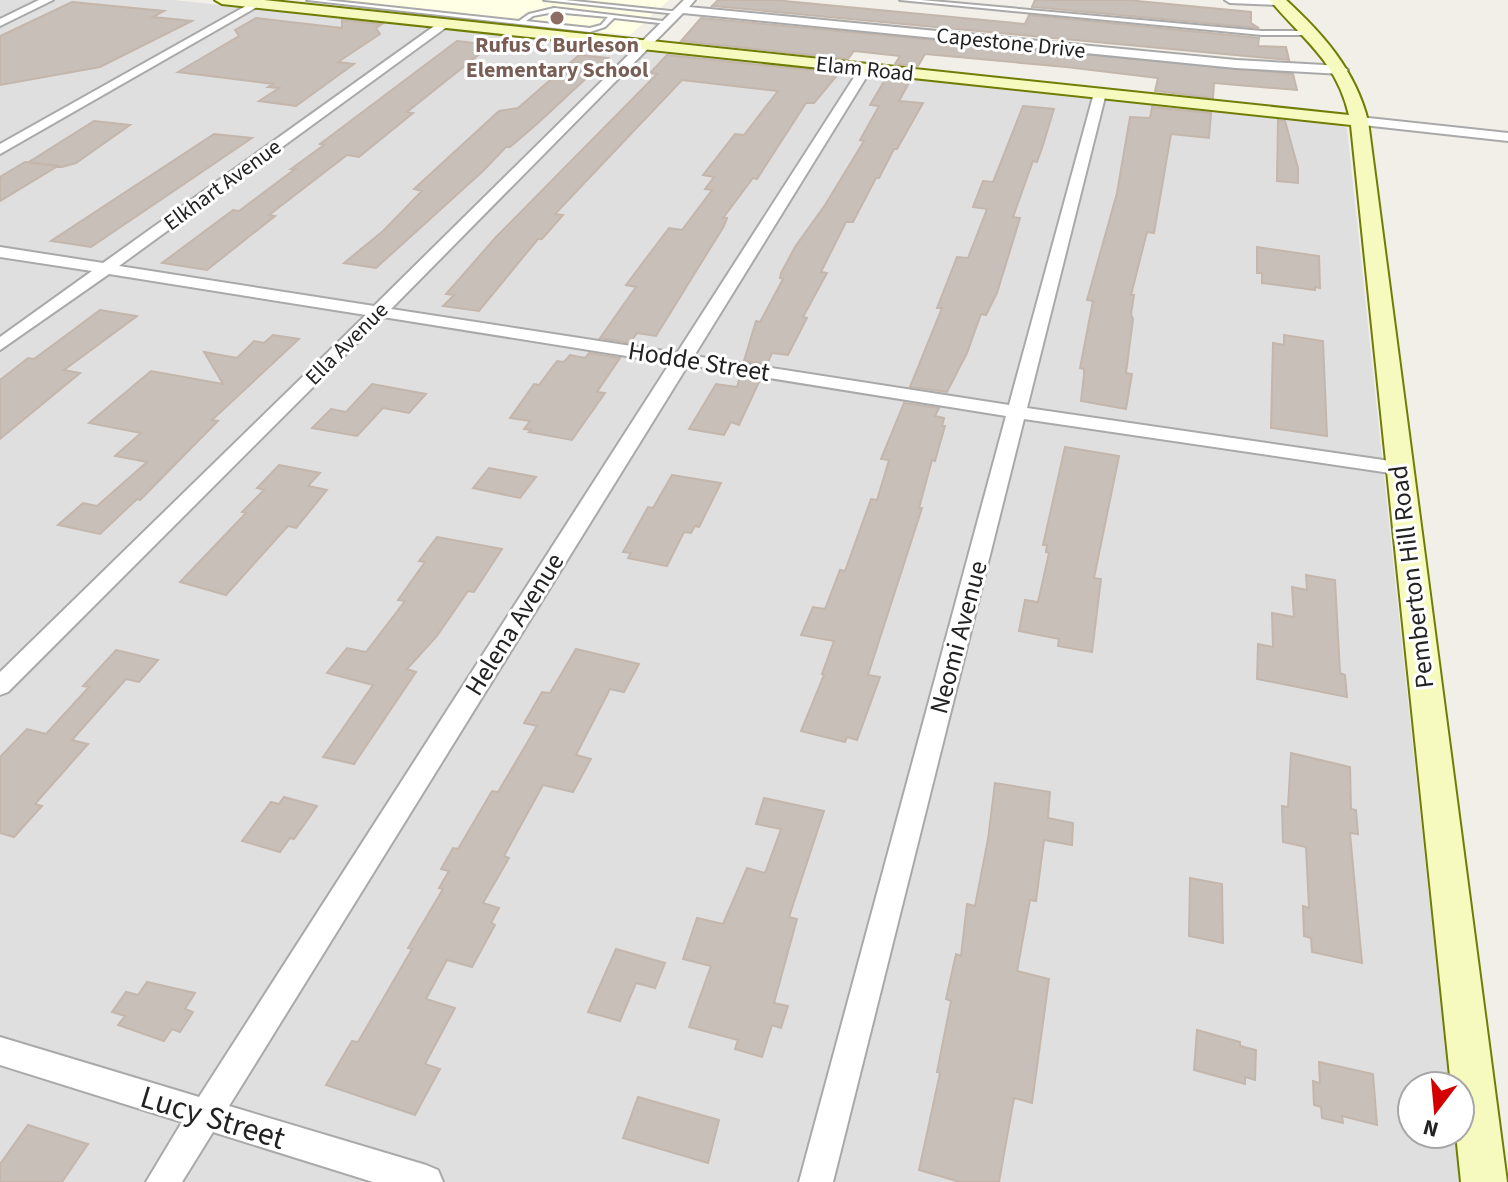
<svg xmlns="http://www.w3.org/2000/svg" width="1508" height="1182" viewBox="0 0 1508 1182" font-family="'Source Sans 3',sans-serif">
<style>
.residential{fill:#e0dfdf}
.education{fill:#ffffe5}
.building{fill:#c7bfb8;stroke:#c4b6ab;stroke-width:2}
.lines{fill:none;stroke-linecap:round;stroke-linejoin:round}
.lane-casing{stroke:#a9a9a9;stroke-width:4}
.street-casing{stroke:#a9a9a9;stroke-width:4}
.secondary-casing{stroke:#707d05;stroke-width:4}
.lane{fill:#fff;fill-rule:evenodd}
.street{fill:#fff;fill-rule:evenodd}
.secondary{fill:#f7fabf;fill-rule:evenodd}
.education-dot{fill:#8d6e63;stroke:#fff;stroke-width:3}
.labels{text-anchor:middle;stroke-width:6;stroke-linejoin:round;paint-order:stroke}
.far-street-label{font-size:22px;fill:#222;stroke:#fff}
.far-education-label{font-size:22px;font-weight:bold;fill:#785e54;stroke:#fff}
.street-label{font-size:26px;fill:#222;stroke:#fff}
.near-street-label{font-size:32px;fill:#222;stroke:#fff}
</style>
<rect width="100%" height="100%" fill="#f2efe9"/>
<!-- residential -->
<path class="residential" d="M0 0H174L1336 123 1347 128 1449 1086H1412V1134H1454L1460 1182H0Z"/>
<!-- education -->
<path class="education" d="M297 0H669L630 35Z"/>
<!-- building -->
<path class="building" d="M718 0H774L1025 24 1029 15 1259 38 1258 46 1286 47 1289 60 712 6Z
M1035 0H1127L1251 12V23L1259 28 1032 7Z
M72 2 164 11 153 17 192 21 100 67 0 85V36Z
M256 18 342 28V20L382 24 376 28 380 34 338 62 354 64 296 106 259 101 279 88 268 87 273 84 178 72 239 36 235 30Z
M701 18 1293 74 1297 90 1214 83 1213 98 1155 91 1158 78 1066 67 925 54 918 66 895 64 900 56 854 51 848 59 681 41Z
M457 41 491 45 407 112 413 113 359 157 347 155 269 215 275 216 207 270 162 263 233 210 239 211 295 169H291L324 145 320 144Z
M579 55 608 58 538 123 510 147H506L483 171 376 268 344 263 383 231 422 191 414 189 499 111 518 108Z
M667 55 839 73 814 103H806L757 179 753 178 723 218H727L724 226 656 336 637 333 630 343 600 338 636 287 626 285 669 228 682 230 712 190 705 189 714 177 703 175 735 134 744 135 778 91 682 80 555 214 563 215 542 239H538L479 311 443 306 454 295 446 294 496 237 657 74 650 73Z
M886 78 910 81 899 101 923 103 897 149H894L879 178H876L853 222H846L821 272 827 273 803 317 807 318 788 355 772 353 767 364 744 361 756 321 760 322 783 279 780 278 781 273 795 247 825 205 864 141 860 140 879 106 870 105Z
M1023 106 1054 109 1043 145 1037 162 1033 161 1013 217 1020 218 997 293 986 315 981 314 967 353 947 392 910 387 942 308H937L957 257 968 258 987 209 973 207 983 181 993 182Z
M1152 107 1211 113 1209 138 1171 134 1154 233 1147 232 1131 295H1134L1131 314 1133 319 1126 373 1132 374 1126 409 1081 401 1084 375V369L1080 368 1093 301 1087 300 1117 193 1130 117 1150 118Z
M1278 120 1285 121 1298 168V183L1277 181Z
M94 121 130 125 76 163 62 167 29 162Z
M214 134 252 138 91 247 51 241Z
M25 162 58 166 0 201V177Z
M1257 247 1319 256 1320 288 1315 287V290L1262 283V273H1257Z
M100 310 137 316 64 370 80 373 0 439V380L28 358 34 359Z
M273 335 299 339 212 420 218 421 140 500 137 499 100 534 58 525 83 503 97 506 147 462 115 456 141 433 89 423 151 371 223 384 204 352 237 358 254 341 264 343Z
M1284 335 1323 341 1327 436 1271 428 1273 343 1284 345Z
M589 353 620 358 597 392 605 393 572 440 529 432 531 430 524 429 530 421 510 418 534 384 539 385 557 361 564 362 570 355 585 358Z
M740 376 760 380 739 425 731 422 724 435 689 429 716 384 737 387Z
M372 384 426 394 409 413 383 408 357 436 312 428 331 409 346 412Z
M904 403 939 408 935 416 944 418 942 426H945L935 461 932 460 919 508H922L868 675 880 677 857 740 847 737 845 742 801 731 824 675 822 674 834 641 801 635 813 607 825 609 840 570 845 571 871 499 877 500 889 460 881 459Z
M1065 447 1119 456 1094 578 1101 579 1092 652 1058 646 1059 639 1019 631 1025 600 1038 602 1049 553 1046 552 1047 545H1043Z
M279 465 320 473 308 486 327 490 296 528 288 526 226 595 180 582 246 513 242 512 264 490 257 488Z
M489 468 536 477 520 498 473 488Z
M672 475 721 483 699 527 695 526 691 533 684 532 667 566 628 558 631 553 623 552 648 507 653 508Z
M437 537 502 549 474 592 468 591 437 636 407 669 416 672 354 764 323 757 373 685 327 673 347 648 366 652 405 601 398 600 425 562 419 561Z
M1306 575 1335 580 1340 673 1345 675 1347 697 1257 679 1258 644 1273 647 1272 613 1294 617 1292 587 1307 590Z
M576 649 639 664 624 692 610 689 576 755 591 759 573 792 543 785 504 856 509 858 483 903 499 908 491 923 495 925 472 967 447 960 426 999 455 1008 425 1064 440 1069 415 1115 326 1085 352 1041 358 1042 412 949 408 948 443 889 439 888 449 871 441 869 453 848 458 849 492 791 498 792 537 726 524 723 542 692 550 693Z
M116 650 158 660 139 682 126 679 72 740 88 744 35 804 42 806 14 837 0 833V757L27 729 46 734 89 687 83 686Z
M1291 753 1350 767 1351 809 1356 810 1358 834 1350 833 1362 963 1312 952 1311 938 1304 936 1303 906 1309 908 1306 847 1283 842 1282 806 1288 807Z
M995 783 1050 792 1048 818 1073 823 1072 845 1044 840 1036 901 1030 900 1017 971 1049 979 1032 1103 1014 1098 999 1182H960L919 1170 940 1073 937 1072 951 1001 946 999 956 954 961 956 967 904 975 906 988 839Z
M284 797 317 806 294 839 290 838 280 852 242 841 271 802 279 804Z
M764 798 824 811 789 917 797 919 774 1003 788 1006 781 1028 772 1025 762 1057 735 1049 738 1040 689 1027 711 966 683 959 697 918 723 924 747 868 765 873 781 829 756 824Z
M1190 878 1222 884 1223 943 1189 936Z
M616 949 665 963 655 988 636 983 620 1021 588 1012Z
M147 982 195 993 185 1009 193 1012 180 1032 172 1029 164 1041 118 1025 125 1016 112 1012 126 992 138 995Z
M1197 1030 1240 1042V1046L1256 1050 1255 1080 1245 1077V1084L1194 1070Z
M1319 1062 1373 1074 1377 1125 1342 1116 1343 1123 1322 1118 1321 1107 1314 1105 1313 1081 1320 1083Z
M638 1097 719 1120 708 1163 623 1138Z
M28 1125 88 1144 62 1182H0V1164Z"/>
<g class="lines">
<!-- lane casing -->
<g class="lane-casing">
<path id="lane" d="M307 0H325L519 21 529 14 554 8 671 22 668 24 614 18 605 27 590 32ZM554 12 608 17 601 25 590 28 526 21 533 16Z
M544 0H565L680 12 677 14Z
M900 0H921L1262 31H1313L1316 33 1313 35H1262Z"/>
</g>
<!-- street casing -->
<g class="street-casing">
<path id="street" d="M39 0H53L0 26V19Z
M684 0H695L689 7 1236 60 1342 66 1348 70 1342 74 1236 68 683 13 391 309 677 353 860 68 866 64 872 68 694 356 1009 405 1094 93 1100 89 1106 93 1027 408 1397 462 1407 468 1397 474 1024 419 833 1182H799L1006 416 688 365 229 1106 426 1165 438 1170 443 1182H373L213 1132 182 1182H146L182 1122 0 1065V1037L199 1097 670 363 383 317 8 692 0 695V672L366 315 109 274 0 350V337L92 271 0 257V247L103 263 440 22H448V26L119 266 374 306Z
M1225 0H1283L1284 2 1279 5 1230 3Z
M253 2 262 4 0 154V144Z
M1359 117 1508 133V141L1354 124 1352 121Z"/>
</g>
<!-- secondary casing -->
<g class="secondary-casing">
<path id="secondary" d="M215 0H264L1349 115C1336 60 1303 40 1270 0H1286C1324 35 1355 70 1368 121L1507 1182H1461L1456 1134H1460V1086H1451L1351 125 222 4Z"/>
</g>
<!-- lane -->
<use href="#lane" class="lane"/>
<!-- street -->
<use href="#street" class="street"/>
<!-- secondary -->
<use href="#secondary" class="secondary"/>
</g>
<!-- markers -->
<circle class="education-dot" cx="557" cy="18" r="8"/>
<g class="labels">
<!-- far-street labels -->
<g class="far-street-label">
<text transform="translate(1011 42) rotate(6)" y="8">Capestone Drive</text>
<text transform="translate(865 68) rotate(6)" y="8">Elam Road</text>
<text transform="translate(222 184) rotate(-36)" y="8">Elkhart Avenue</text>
<text transform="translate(346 343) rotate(-45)" y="8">Ella Avenue</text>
</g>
<!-- far-education labels -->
<g class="far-education-label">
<text x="557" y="52">Rufus C Burleson<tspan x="557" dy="25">Elementary School</tspan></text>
</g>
<!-- street labels -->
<g class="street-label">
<text transform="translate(699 361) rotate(9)" y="9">Hodde Street</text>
<text transform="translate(1411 577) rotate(-97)" y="9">Pemberton Hill Road</text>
<text transform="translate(514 624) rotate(-58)" y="9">Helena Avenue</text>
<text transform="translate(958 637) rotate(-75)" y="9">Neomi Avenue</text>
</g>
<!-- near-street labels -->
<g class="near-street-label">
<text transform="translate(213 1117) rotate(17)" y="11">Lucy Street</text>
</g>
</g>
<!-- north arrow -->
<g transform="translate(1436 1110) rotate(196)"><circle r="38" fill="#ffffff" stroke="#a7a7a7" stroke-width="2"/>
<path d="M0-6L14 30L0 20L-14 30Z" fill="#d40000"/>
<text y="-12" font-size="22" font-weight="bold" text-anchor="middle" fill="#222222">N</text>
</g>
</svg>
